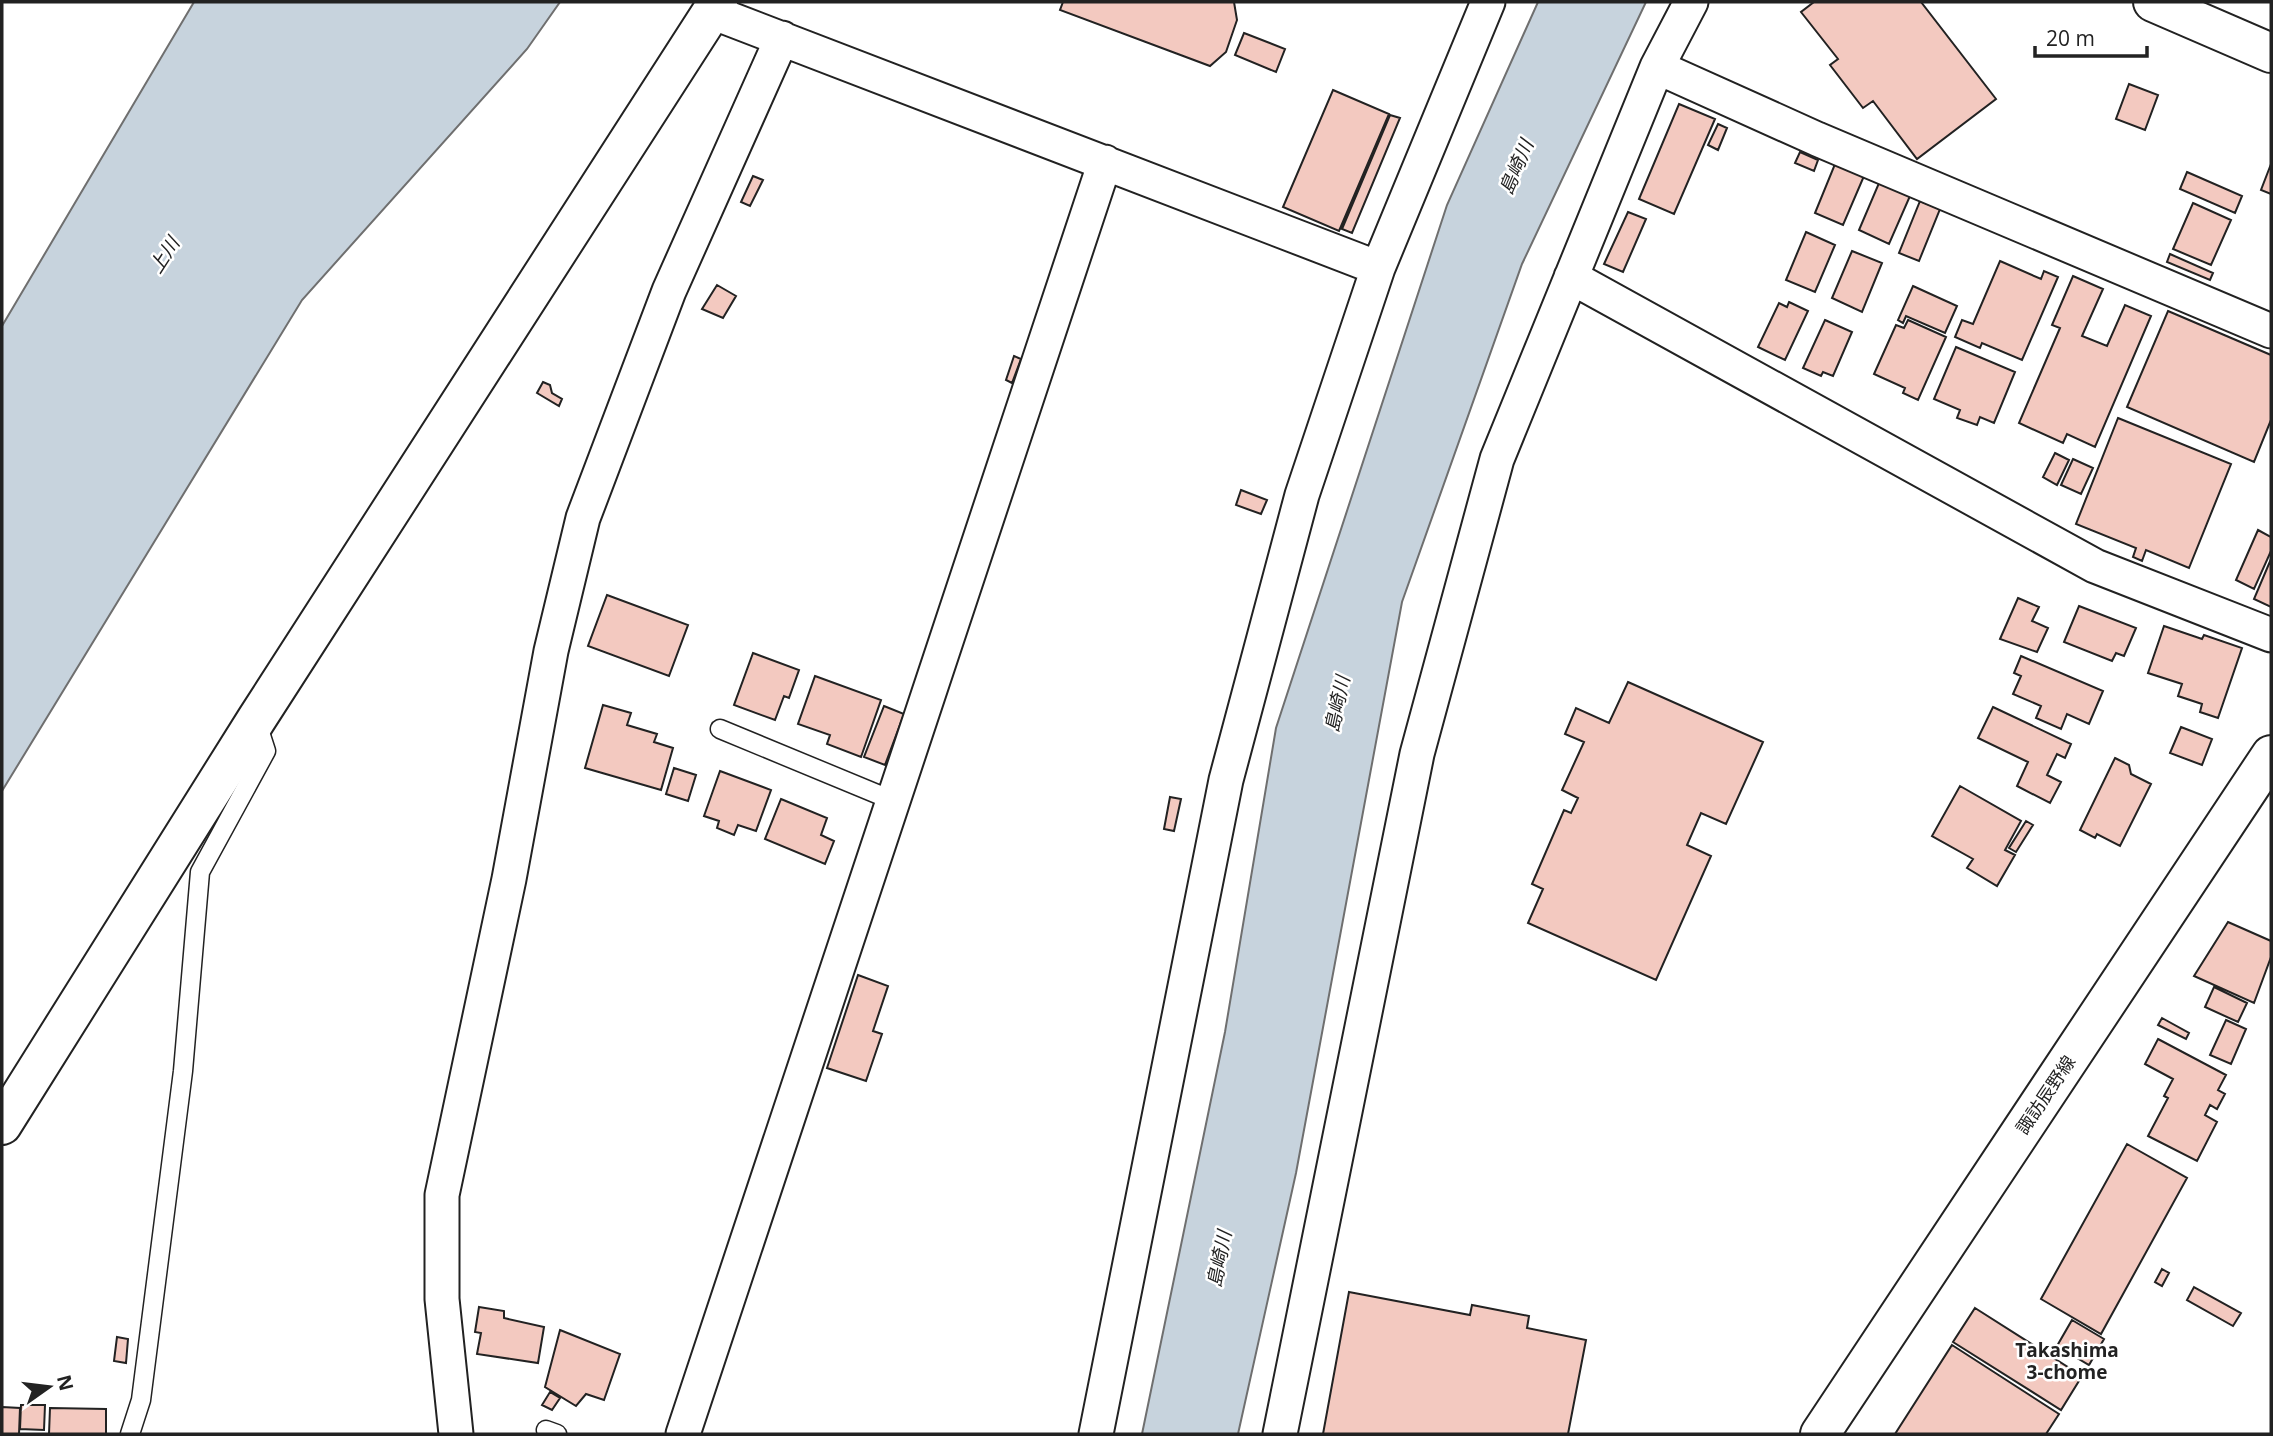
<svg xmlns="http://www.w3.org/2000/svg" width="2273" height="1436" viewBox="0 0 2273 1436" font-family="'Open Sans','Noto Sans JP',sans-serif">
<style>
.water{fill:#c7d3dd;stroke:#6f6f6f;stroke-width:2}
.building{fill:#f3c9c0;stroke:#222;stroke-width:2}
.lines{fill:none;stroke-linecap:round;stroke-linejoin:round}
.service-casing{stroke:#222;stroke-width:21}
.minor-casing{stroke:#222;stroke-width:37}
.tertiary-casing{stroke:#222;stroke-width:42}
.primary-casing{stroke:#222;stroke-width:42}
.service{stroke:#fff;stroke-width:18}
.minor{stroke:#fff;stroke-width:33}
.tertiary{stroke:#fff;stroke-width:38}
.primary{stroke:#fff;stroke-width:38}
.labels{text-anchor:middle;stroke-width:5;stroke-linejoin:round;paint-order:stroke}
.street-label{font-size:18px;fill:#222;stroke:#fff}
.water-label{font-size:19px;font-style:italic;fill:#222;stroke:#fff}
.neighbourhood-label{font-size:19px;font-weight:bold;fill:#222;stroke:#fff}
</style>
<rect width="100%" height="100%" fill="#fff"/>
<!-- water -->
<path class="water" d="M194 2H560L527 49 302 300 2 791V326Z
M1538 2H1646L1522 264 1402 602 1296 1173 1238 1434H1142L1225 1032 1276 728 1447 205Z"/>
<!-- building -->
<path class="building" d="M1063 2H1234L1237 20 1226 52 1210 66 1060 10Z
M1814 2H1921L1996 99 1917 159 1873 101 1863 108 1830 65 1838 59 1801 12Z
M1244 33 1285 49 1276 72 1235 55Z
M2129 84 2158 95 2145 130 2116 119Z
M1333 90 1389 114 1339 231 1283 207Z
M1679 104 1715 119 1674 214 1639 199Z
M1390 115 1400 118 1352 233 1342 229Z
M1718 124 1727 128 1718 150 1708 145Z
M1800 152 1818 160 1814 171 1795 163Z
M1835 164 1864 176 1843 225 1815 213Z
M2271 164V194L2261 190Z
M2187 172 2242 196 2235 213 2180 189Z
M753 176 763 180 750 206 741 202Z
M1879 183 1910 196 1889 244 1859 230Z
M1920 201 1940 209 1919 261 1899 253Z
M2193 203 2231 220 2211 265 2173 249Z
M1628 212 1646 219 1623 272 1604 264Z
M1806 232 1835 245 1815 292 1786 280Z
M1852 251 1882 263 1862 312 1832 298Z
M2170 254 2213 273 2210 280 2167 262Z
M2000 261 2041 279 2044 271 2058 277 2022 360 1982 343 1980 348 1955 337 1962 320 1973 324Z
M2073 276 2103 289 2082 336 2107 346 2125 305 2151 316 2095 447 2067 434 2063 443 2019 423 2060 328 2052 325Z
M717 285 736 296 723 318 702 309Z
M1913 286 1957 306 1945 333 1906 316 1903 323 1898 320Z
M1789 302 1808 311 1785 360 1758 347 1779 303 1787 307Z
M2168 311 2271 355V420L2254 462 2127 407Z
M1825 320 1852 332 1833 376 1823 372 1821 376 1803 368Z
M1908 320 1946 337 1918 400 1903 393 1905 388 1874 374 1896 325 1904 328Z
M1956 347 2015 372 1994 423 1980 417 1977 425 1957 418 1960 410 1934 399Z
M1014 356 1021 359 1012 383 1006 380Z
M543 382 550 385 552 393 562 399 559 406 537 393Z
M2118 418 2231 464 2189 568 2146 550 2142 561 2133 557 2136 548 2076 524Z
M2055 453 2069 460 2057 485 2043 477Z
M2073 459 2093 468 2081 494 2061 485Z
M1241 490 1267 500 1261 514 1236 505Z
M2258 530 2271 537V551L2254 589 2236 580Z
M2271 559V607L2254 599Z
M607 595 688 625 669 676 588 646Z
M2018 598 2039 607 2032 621 2048 628 2037 652 2000 639Z
M2079 606 2136 628 2124 656 2116 653 2112 661 2064 642Z
M2164 626 2202 639 2204 635 2242 648 2218 718 2200 712 2202 704 2178 696 2182 684 2148 673Z
M753 653 799 670 789 698 784 696 775 720 734 705Z
M2021 656 2103 691 2089 724 2067 714 2061 729 2036 718 2041 706 2013 694 2021 676 2014 673Z
M815 676 881 700 861 757 827 744 830 735 798 724Z
M1628 682 1763 742 1726 824 1701 813 1687 845 1711 856 1656 980 1528 923 1543 889 1532 884 1564 810 1571 813 1578 798 1562 790 1584 742 1565 734 1576 708 1609 723Z
M603 705 631 713 627 725 657 734 654 742 673 748 661 790 585 768Z
M884 706 904 714 885 765 864 757Z
M1993 707 2071 744 2065 758 2057 754 2047 775 2061 782 2050 803 2017 786 2028 762 1978 738Z
M2181 727 2212 739 2202 765 2170 753Z
M2115 758 2129 765 2131 774 2151 784 2120 846 2097 834 2095 838 2080 830Z
M674 768 696 775 688 801 666 794Z
M720 771 771 790 756 831 738 825 734 835 717 828 719 821 704 816Z
M1960 786 2021 821 2005 850 2015 855 1997 886 1967 868 1973 859 1932 836Z
M1170 797 1181 799 1174 831 1164 829Z
M781 799 827 818 821 835 834 841 825 864 765 839Z
M2026 821 2033 825 2016 852 2009 848Z
M2228 922 2271 941V957L2254 1003 2194 976Z
M858 975 888 986 873 1031 882 1034 866 1081 827 1068Z
M2214 987 2247 1003 2238 1022 2205 1007Z
M2162 1018 2189 1033 2186 1039 2158 1025Z
M2226 1020 2246 1029 2231 1064 2210 1055Z
M2158 1039 2226 1075 2218 1090 2225 1094 2217 1109 2210 1105 2205 1115 2217 1122 2197 1161 2148 1136 2168 1098 2164 1096 2173 1079 2145 1064Z
M2127 1144 2187 1178 2101 1334 2041 1299Z
M2162 1269 2169 1273 2162 1286 2155 1282Z
M2194 1287 2241 1313 2233 1326 2187 1300Z
M1349 1292 1470 1315 1472 1305 1529 1316 1527 1328 1586 1340 1568 1434H1323Z
M479 1307 504 1311V1318L544 1327 538 1363 477 1354 481 1333 475 1332Z
M1975 1308 2082 1376 2061 1410 1953 1342Z
M2072 1320 2104 1339 2089 1365 2057 1346Z
M560 1330 620 1354 604 1400 586 1394 576 1406 545 1387Z
M117 1337 128 1339 126 1363 114 1361Z
M1952 1345 2059 1414 2046 1434H1895Z
M550 1392 560 1398 552 1410 542 1405Z
M21 1405H45L44 1430 20 1429Z
M2 1407 20 1408 19 1434H2Z
M50 1408 106 1409V1434H49Z"/>
<g class="lines">
<!-- service casing -->
<g class="service-casing">
<path id="service" d="M720 729 894 801
M546 1430 557 1434
M130 1434 141 1400 183 1071 200 872 266 751 257 723"/>
</g>
<!-- minor casing -->
<g class="minor-casing">
<path id="minor" d="M712 12 1378 268
M1657 67 1817 139 2271 331
M1571 277 2095 566 2271 635
M456 1434 442 1299V1195L509 879 551 651 583 518 669 291 782 38
M683 1434 1105 162
M1096 1434 1226 780 1302 495 1378 268 1488 2
M1280 1434 1417 754 1497 459 1657 67 1691 2"/>
</g>
<!-- tertiary casing -->
<g class="tertiary-casing">
<path id="tertiary" d="M2 1125 256 720 718 2"/>
</g>
<!-- primary casing -->
<g class="primary-casing">
<path id="primary" d="M2153 2 2271 53
M1820 1434 2271 755"/>
</g>
<!-- service -->
<use href="#service" class="service"/>
<!-- minor -->
<use href="#minor" class="minor"/>
<!-- tertiary -->
<use href="#tertiary" class="tertiary"/>
<!-- primary -->
<use href="#primary" class="primary"/>
</g>
<g class="labels">
<!-- street labels -->
<g class="street-label">
<text transform="translate(2046 1095) rotate(-56)" y="6">諏訪辰野線</text>
</g>
<!-- water labels -->
<g class="water-label">
<text transform="translate(1516 167) rotate(-67)" y="7">島崎川</text>
<text transform="translate(164 255) rotate(-57)" y="7">上川</text>
<text transform="translate(1337 704) rotate(-78)" y="7">島崎川</text>
<text transform="translate(1219 1259) rotate(-79)" y="7">島崎川</text>
</g>
<!-- neighbourhood labels -->
<g class="neighbourhood-label">
<text x="2067" y="1357">Takashima<tspan x="2067" dy="22">3-chome</tspan></text>
</g>
</g>
<!-- border -->
<rect width="2273" height="1436" fill="none" stroke="#222222" stroke-width="7"/>
<!-- north arrow -->
<g transform="translate(49 1387) rotate(76)" stroke="#ffffff" stroke-width="5" paint-order="stroke">
<path d="M0-5L12 26L0 18L-12 26Z" fill="#222222"/>
<text y="-10" font-size="19" font-weight="bold" text-anchor="middle" fill="#222222">N</text>
</g>
<!-- scale -->
<path d="M2035 46v10h112v-10" fill="none" stroke="#222222" stroke-width="3.5"/>
<text x="2046" y="46" font-size="21" fill="#222222" stroke="#ffffff" stroke-width="5" paint-order="stroke">20 m</text>
</svg>
